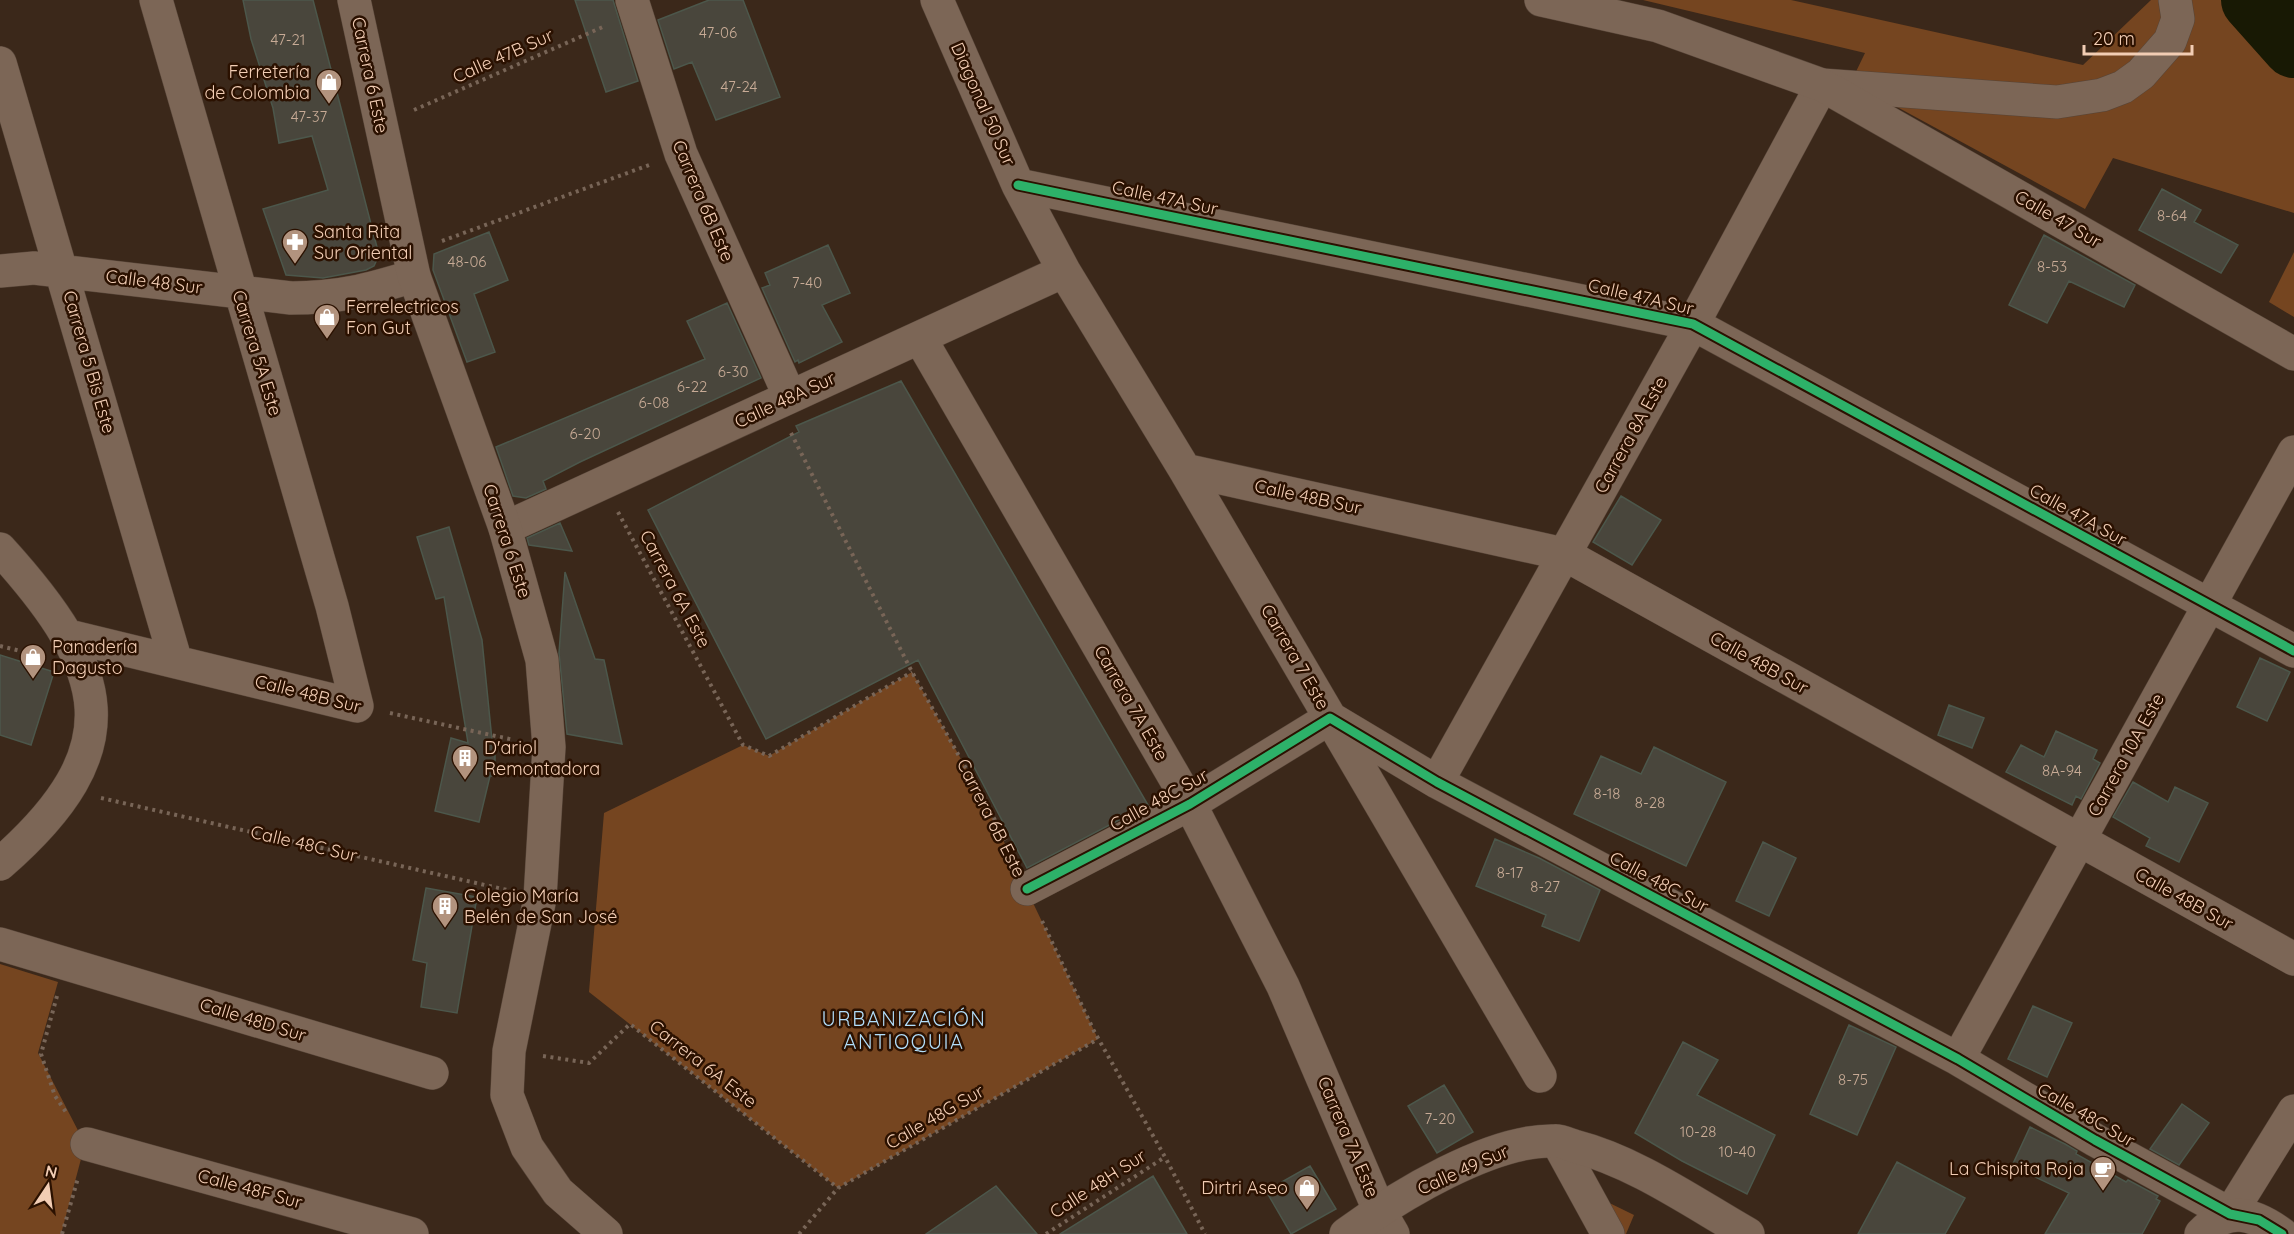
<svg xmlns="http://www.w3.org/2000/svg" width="2294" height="1234" viewBox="0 0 2294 1234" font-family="Quicksand,sans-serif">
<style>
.green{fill:#754520}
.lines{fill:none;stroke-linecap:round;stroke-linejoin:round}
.river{stroke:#181904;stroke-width:64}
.building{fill:#49463c;stroke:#4c574b;stroke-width:1.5}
.minor-casing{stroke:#564437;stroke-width:34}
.tertiary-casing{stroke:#564437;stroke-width:34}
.path{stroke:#786557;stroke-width:4;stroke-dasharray:3 4.5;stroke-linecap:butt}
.minor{stroke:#7c6656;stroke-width:33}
.tertiary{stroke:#7c6656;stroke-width:33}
.cycleway-casing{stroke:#2b1100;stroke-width:13}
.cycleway{stroke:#2db169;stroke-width:9}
.labels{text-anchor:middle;stroke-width:5;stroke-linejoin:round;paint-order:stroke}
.number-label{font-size:15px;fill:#c8ab96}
.street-label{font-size:18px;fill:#f2cdb4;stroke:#2b1100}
.poi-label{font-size:18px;fill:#f2cdb4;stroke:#2b1100;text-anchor:start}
.neighbourhood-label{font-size:20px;letter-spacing:1.5px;fill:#b2defa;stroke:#2b1100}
</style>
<rect width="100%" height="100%" fill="#3b281a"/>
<!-- green -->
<path class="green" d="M1643 0H1791L2083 65 2151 0H2294V213L2113 158 2085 209 1851 82 1865 53Z
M2294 252V317L2269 302Z
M912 672 983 798 1098 1039 838 1188 589 992 604 813 743 745 769 756Z
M0 964 58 982 38 1053 85 1144 61 1234H0Z
M1589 1193 1634 1215 1626 1234H1612Z"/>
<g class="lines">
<!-- river -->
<path class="river" d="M2253 0 2294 46"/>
</g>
<!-- building -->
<path class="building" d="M243 0H313L379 255 374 266 366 270 323 278 286 275 263 209 328 190 312 136 279 143 273 108 251 39Z
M575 0H613L638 81 606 92Z
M709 0H743L780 97 716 120 692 62 674 69 658 20Z
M2162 189 2201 210 2194 222 2238 245 2221 273 2139 230Z
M489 232 508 280 474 294 495 352 467 362 433 270 434 254Z
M2044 235 2135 285 2124 307 2069 281 2047 323 2009 305Z
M828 245 850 293 822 305 842 342 799 363 798 360 795 362 762 288 770 285 765 273Z
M727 303 761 378 580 462 543 481 546 489 526 498 513 496 496 447 705 359 687 321Z
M901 381 1148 805 1027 868 918 660 766 739 648 510 799 432 796 426Z
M1621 496 1661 520 1632 565 1593 542Z
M560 523 572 551 529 545 527 538Z
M449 527 482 640 493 750 495 751V776H490L479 822 435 811 451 738 468 743 444 597 436 599 417 537Z
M565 572 595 659 604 660 622 744 567 734 559 653Z
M0 655 54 672 31 745 0 735Z
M2260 658 2290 672 2267 721 2237 707Z
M1949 705 1984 718 1972 748 1938 735Z
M2056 731 2097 750 2093 759 2100 763 2081 799 2076 796 2072 805 2006 772 2021 745 2044 757Z
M1654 747 1726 782 1686 866 1574 814 1601 756 1641 774Z
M2133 782 2168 802 2175 787 2208 803 2179 862 2146 846 2150 838 2113 817Z
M1495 839 1539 858 1600 890 1579 941 1542 926 1546 915 1476 886Z
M1763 842 1796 858 1769 916 1736 901Z
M426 888 477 897 457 1013 421 1007 427 963 413 960Z
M2033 1006 2072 1023 2047 1077 2008 1059Z
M1849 1025 1896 1047 1857 1135 1810 1114Z
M1683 1042 1718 1060 1697 1095 1775 1135 1747 1194 1682 1161 1635 1133Z
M1444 1085 1473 1132 1437 1153 1408 1106Z
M2182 1104 2209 1123 2179 1165 2150 1149Z
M2030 1127 2065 1144 2077 1151 2076 1154 2126 1182 2128 1180 2158 1196 2156 1199 2160 1201 2142 1234H2045L2069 1193 2012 1166Z
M1897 1162 1965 1198 1945 1234H1858Z
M1310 1166 1336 1209 1291 1234 1266 1191Z
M1153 1176 1187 1234H1060Z
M996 1186 1037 1234H926Z"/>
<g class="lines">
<!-- minor casing -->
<g class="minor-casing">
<path id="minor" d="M632 0 681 154 790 397
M937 0 1018 185 1064 271 1185 470 1540 1076
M0 63 176 662
M1018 185 1693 324 2294 651
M0 271 34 268 291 298C339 298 368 290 414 276
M920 338 1190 804 1283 986 1379 1210 1393 1234
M1185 470 1564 554 2294 959
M505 528 1064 271
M0 549C110 670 133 748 0 864
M69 636 357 706 332 606 156 0
M1437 782 1693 324 1822 85 2057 102 2102 95 2123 87 2141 74 2170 41 2178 19 2175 0
M1027 889 1190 804 1330 718 1437 782 1958 1059 2095 1140 2230 1214 2294 1111
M0 944 432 1073
M1958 1059 2294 452
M1557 1141 1608 1234
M87 1144 412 1234"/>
</g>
<!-- tertiary casing -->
<g class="tertiary-casing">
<path id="tertiary" d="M354 0 414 276 505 528 542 660 549 747 540 898 509 1051 507 1095 527 1147 558 1192 606 1234
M1541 0 1658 26 1822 85 2294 354
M1346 1234C1397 1197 1492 1138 1556 1141 1562 1141 1568 1144 1574 1146 1636 1162 1692 1202 1748 1234
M2201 1234C2228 1205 2253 1213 2282 1234"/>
</g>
<!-- path -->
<path class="path" d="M414 110 605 26
M442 241 649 165
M791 433 912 672 1015 856
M618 512 743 745 769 756 912 672
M0 646 37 655
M390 713 514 740
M101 798 507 890
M1042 921 1094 1031 1165 1157 1205 1234
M57 996 41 1054 55 1096 68 1115
M543 1056 589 1063 630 1024 838 1188
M62 1234 78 1178
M799 1234 838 1188 1098 1039
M1046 1234 1165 1157"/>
<!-- minor -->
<use href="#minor" class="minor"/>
<!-- tertiary -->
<use href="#tertiary" class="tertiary"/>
<!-- cycleway casing -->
<g class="cycleway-casing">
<path id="cycleway" d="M1018 185 1693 324 2294 651
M1027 889 1190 804 1330 718 1437 782 1958 1059 2095 1140 2230 1214 2259 1220 2282 1234"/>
</g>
<!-- cycleway -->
<use href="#cycleway" class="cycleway"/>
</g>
<!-- icons -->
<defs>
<g id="shop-pin" transform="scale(1.35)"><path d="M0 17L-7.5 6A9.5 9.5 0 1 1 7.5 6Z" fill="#b2937e" stroke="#2b1100"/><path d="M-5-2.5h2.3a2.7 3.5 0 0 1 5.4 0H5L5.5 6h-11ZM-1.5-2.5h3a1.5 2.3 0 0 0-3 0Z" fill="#fff"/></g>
<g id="pharmacy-pin" transform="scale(1.35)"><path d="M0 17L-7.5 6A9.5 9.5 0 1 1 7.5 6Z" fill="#b2937e" stroke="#2b1100"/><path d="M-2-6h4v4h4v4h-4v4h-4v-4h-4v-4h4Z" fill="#fff"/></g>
<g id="building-pin" transform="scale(1.35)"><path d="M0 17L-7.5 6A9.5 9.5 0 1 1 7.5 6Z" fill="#b2937e" stroke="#2b1100"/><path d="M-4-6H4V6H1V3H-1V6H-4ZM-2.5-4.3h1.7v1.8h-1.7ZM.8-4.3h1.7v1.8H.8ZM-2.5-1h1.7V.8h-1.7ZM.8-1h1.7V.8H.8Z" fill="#fff"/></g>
<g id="cafe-pin" transform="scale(1.35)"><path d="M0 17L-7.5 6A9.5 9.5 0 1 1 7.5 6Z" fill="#b2937e" stroke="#2b1100"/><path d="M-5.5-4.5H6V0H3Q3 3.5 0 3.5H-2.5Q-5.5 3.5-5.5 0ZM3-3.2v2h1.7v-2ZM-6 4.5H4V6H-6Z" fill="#fff"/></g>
</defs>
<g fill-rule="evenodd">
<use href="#shop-pin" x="329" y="82"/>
<use href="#pharmacy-pin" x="295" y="242"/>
<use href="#shop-pin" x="327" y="317"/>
<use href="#shop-pin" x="33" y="657"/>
<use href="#building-pin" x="465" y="758"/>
<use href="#building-pin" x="445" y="906"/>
<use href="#cafe-pin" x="2103" y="1169"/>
<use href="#shop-pin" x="1307" y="1188"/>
</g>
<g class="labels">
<!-- number labels -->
<g class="number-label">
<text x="718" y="38">47-06</text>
<text x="288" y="45">47-21</text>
<text x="739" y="92">47-24</text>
<text x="309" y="122">47-37</text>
<text x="2172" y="221">8-64</text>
<text x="467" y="267">48-06</text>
<text x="2052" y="272">8-53</text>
<text x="807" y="288">7-40</text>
<text x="733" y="377">6-30</text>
<text x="692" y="392">6-22</text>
<text x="654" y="408">6-08</text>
<text x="585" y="439">6-20</text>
<text x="2062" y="776">8A-94</text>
<text x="1607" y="799">8-18</text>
<text x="1650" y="808">8-28</text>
<text x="1510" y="878">8-17</text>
<text x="1545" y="892">8-27</text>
<text x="1853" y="1085">8-75</text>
<text x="1440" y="1124">7-20</text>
<text x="1698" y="1137">10-28</text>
<text x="1737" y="1157">10-40</text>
</g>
<!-- street labels -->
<g class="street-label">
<text transform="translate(503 56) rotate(-24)" y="6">Calle 47B Sur</text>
<text transform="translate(370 75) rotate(78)" y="6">Carrera 6 Este</text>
<text transform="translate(983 104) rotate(66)" y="6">Diagonal 50 Sur</text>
<text transform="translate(1165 198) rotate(12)" y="6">Calle 47A Sur</text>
<text transform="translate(703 201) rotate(67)" y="6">Carrera 6B Este</text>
<text transform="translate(2058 219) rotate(30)" y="6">Calle 47 Sur</text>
<text transform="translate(154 282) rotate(7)" y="6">Calle 48 Sur</text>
<text transform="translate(1641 297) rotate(13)" y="6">Calle 47A Sur</text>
<text transform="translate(257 353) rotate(73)" y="6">Carrera 5A Este</text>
<text transform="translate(89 362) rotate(74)" y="6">Carrera 5 Bis Este</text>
<text transform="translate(785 400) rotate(-25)" y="6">Calle 48A Sur</text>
<text transform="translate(1631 435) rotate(-61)" y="6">Carrera 8A Este</text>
<text transform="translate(1308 497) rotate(12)" y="6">Calle 48B Sur</text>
<text transform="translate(2078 515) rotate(29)" y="6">Calle 47A Sur</text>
<text transform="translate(507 541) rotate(72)" y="6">Carrera 6 Este</text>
<text transform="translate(675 589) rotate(62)" y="6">Carrera 6A Este</text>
<text transform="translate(1295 657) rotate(60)" y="6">Carrera 7 Este</text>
<text transform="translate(1759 663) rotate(29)" y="6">Calle 48B Sur</text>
<text transform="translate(308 694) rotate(14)" y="6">Calle 48B Sur</text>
<text transform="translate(1131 703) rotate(60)" y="6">Carrera 7A Este</text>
<text transform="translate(2126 755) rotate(-61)" y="6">Carrera 10A Este</text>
<text transform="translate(1159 800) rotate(-29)" y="6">Calle 48C Sur</text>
<text transform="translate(991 818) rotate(63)" y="6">Carrera 6B Este</text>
<text transform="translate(304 844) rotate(13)" y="6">Calle 48C Sur</text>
<text transform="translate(1659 882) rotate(28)" y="6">Calle 48C Sur</text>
<text transform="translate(2184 899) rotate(29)" y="6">Calle 48B Sur</text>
<text transform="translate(253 1020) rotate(17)" y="6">Calle 48D Sur</text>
<text transform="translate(703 1064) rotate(38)" y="6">Carrera 6A Este</text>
<text transform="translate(2086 1115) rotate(30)" y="6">Calle 48C Sur</text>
<text transform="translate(935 1117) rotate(-30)" y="6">Calle 48G Sur</text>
<text transform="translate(1348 1137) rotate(67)" y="6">Carrera 7A Este</text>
<text transform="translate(1463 1170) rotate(-24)" y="6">Calle 49 Sur</text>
<text transform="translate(1098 1184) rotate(-33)" y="6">Calle 48H Sur</text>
<text transform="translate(250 1189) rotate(15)" y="6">Calle 48F Sur</text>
</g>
<!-- poi labels -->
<g class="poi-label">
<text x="310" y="78" text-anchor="end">Ferretería<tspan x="310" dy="21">de Colombia</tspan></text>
<text x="314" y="238">Santa Rita<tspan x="314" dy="21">Sur Oriental</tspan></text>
<text x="346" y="313">Ferrelectricos<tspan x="346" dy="21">Fon Gut</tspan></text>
<text x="52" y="653">Panadería<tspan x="52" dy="21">Dagusto</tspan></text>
<text x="484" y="754">D'ariol<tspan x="484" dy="21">Remontadora</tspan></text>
<text x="464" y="902">Colegio María<tspan x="464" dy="21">Belén de San José</tspan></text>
<text x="2084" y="1175" text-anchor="end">La Chispita Roja</text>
<text x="1288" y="1194" text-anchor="end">Dirtri Aseo</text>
</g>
<!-- neighbourhood labels -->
<g class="neighbourhood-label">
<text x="904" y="1026">URBANIZACIÓN<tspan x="904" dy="23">ANTIOQUIA</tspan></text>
</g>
</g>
<!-- north arrow -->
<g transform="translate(48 1186) rotate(13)" stroke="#2b1100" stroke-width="4.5" paint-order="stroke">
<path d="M0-4.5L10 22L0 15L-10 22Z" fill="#f2cdb4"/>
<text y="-9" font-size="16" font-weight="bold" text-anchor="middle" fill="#f2cdb4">N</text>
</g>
<!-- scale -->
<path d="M2084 45v9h108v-9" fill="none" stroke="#f2cdb4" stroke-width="3"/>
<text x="2093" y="45" font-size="18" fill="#f2cdb4" stroke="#2b1100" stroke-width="4.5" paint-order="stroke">20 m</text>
</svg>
